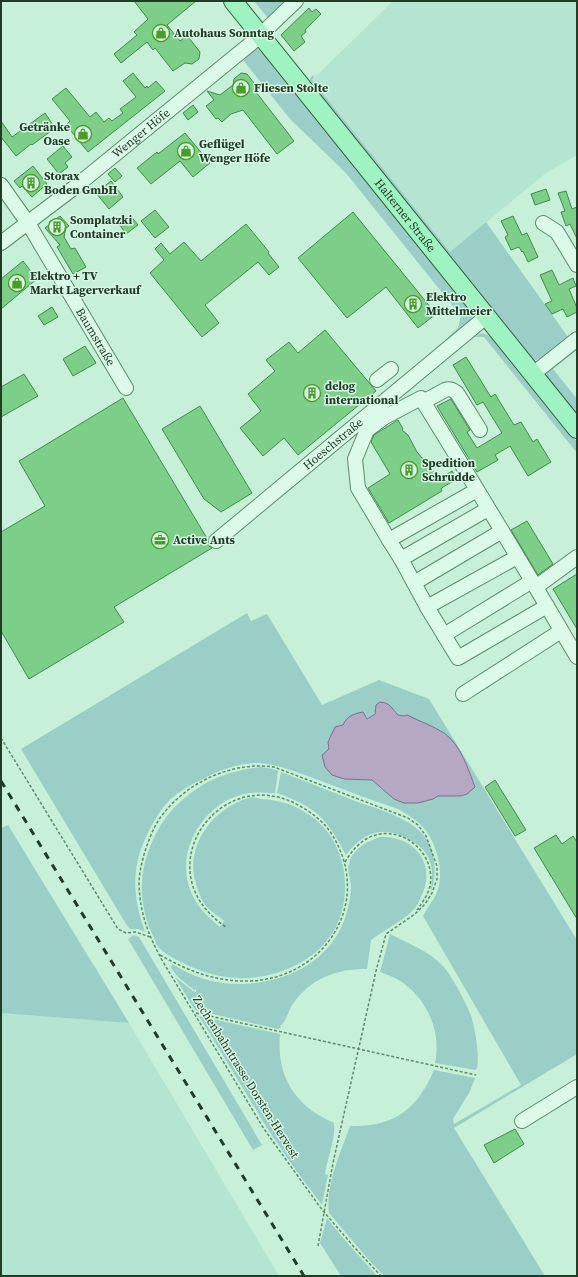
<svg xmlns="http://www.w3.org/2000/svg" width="578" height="1277" viewBox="0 0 578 1277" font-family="'Source Serif 4',serif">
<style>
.farmland{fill:#b4e5d0}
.green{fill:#9acec6;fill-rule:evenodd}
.water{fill:#b4a8c3;stroke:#7f6e92}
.building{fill:#7cce88;stroke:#418c4a}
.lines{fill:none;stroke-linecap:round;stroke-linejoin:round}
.minor-casing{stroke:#5c8c68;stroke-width:16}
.major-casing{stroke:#305a38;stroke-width:20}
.path{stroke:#5c8c68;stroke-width:1.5;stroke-dasharray:3 2;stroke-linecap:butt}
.minor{stroke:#dbfae8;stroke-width:14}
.major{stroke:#9ff2c1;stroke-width:18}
.rail{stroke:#203c25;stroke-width:3;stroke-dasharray:7 7;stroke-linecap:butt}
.labels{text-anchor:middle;stroke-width:3;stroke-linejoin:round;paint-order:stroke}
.poi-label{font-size:12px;font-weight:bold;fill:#203c25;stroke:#d7f7e5;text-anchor:start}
.street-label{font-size:12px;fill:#203c25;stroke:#d7f7e5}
</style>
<rect width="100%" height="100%" fill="#c7f0d8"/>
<!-- farmland -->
<path class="farmland" d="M393 1H577V155L546 173 450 252 312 80Z
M1 1013 129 1023 279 1276H1Z"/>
<!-- green -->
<path class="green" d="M254 1H285L268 18Z
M256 47 274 65 473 313 471 321 453 339 448 337 458 328 461 316 345 172 290 119 243 60 238 63Z
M313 75 314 77 312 80 450 252 486 222 568 337 541 359 535 360V361L532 359 311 84 310 78Z
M482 333 491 336 577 442V453L484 337H474L412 387 473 335Z
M577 344V350L553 369 577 399V416L548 379 546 372Z
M247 613 251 621 267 614 322 705 379 680 429 699 577 940V1054L454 1128 545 1276H384L368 1259 329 1213C325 1187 341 1151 350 1126 394 1127 417 1110 434 1070L475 1078 469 1093 453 1119 454 1124 521 1085 423 916C427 908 434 900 437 892 445 871 436 840 421 825 414 818 406 814 398 809 372 800 347 791 321 781 302 774 281 765 260 763 241 762 219 770 203 779 192 784 181 790 172 798 164 805 157 816 152 825 131 862 131 892 145 932L138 929H130L126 924 21 749ZM377 708 394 711 398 715 404 716 467 794 460 796H438L433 799H394L372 780 344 779 325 767 322 755 329 749 343 725C355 722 372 721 377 708Z
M261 767 273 769 278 771 275 793C267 793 258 792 250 793 206 798 173 851 191 892 198 908 207 916 220 927L224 921C219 916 211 912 206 906 201 900 198 891 196 884 184 846 213 808 249 798 253 797 257 798 261 799 277 800 290 803 303 811 319 820 333 835 339 853 348 876 347 905 336 927 319 959 284 975 249 978 228 979 206 974 187 965 177 960 163 954 157 945 155 942 154 937 152 934 145 918 141 900 142 883 143 856 158 822 178 804 203 780 227 771 261 767Z
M281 772C305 781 330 791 355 801 377 809 410 817 425 837 436 852 437 874 431 892 431 882 434 872 430 862 427 851 419 845 410 840 383 824 363 832 346 855 326 818 318 808 277 793Z
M8 825 129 1023 1 1013V828Z
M380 837C416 835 438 866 420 899 419 902 417 906 414 909 405 920 384 930 371 940L367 969C335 969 311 978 292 1005 288 1012 286 1022 280 1026L281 1028 278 1029 195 1010 175 977 193 991 196 992V989L194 990 177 976 171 968 172 964C187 973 205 981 223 983 272 989 328 968 345 918 348 908 351 896 351 885 350 878 347 870 349 864 352 849 368 841 380 837Z
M390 934C406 942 430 952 442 965 451 974 467 1004 471 1016 475 1028 481 1060 476 1070L435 1063C442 1030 426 996 397 979 392 976 385 974 380 972Z
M134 935 139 937 262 1145 253 1150 128 939Z
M199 1016 280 1034C276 1077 296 1107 334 1123 336 1140 327 1157 325 1174L328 1175 322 1205 295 1169 269 1131Z
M327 1218 343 1238 377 1276H341L320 1243Z"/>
<!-- water -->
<path class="water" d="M380 702C391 703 391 708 398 715L404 716 407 715C419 721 433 726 444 733 461 745 468 769 475 787L467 794 460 796H438L433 799 418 803H404L394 799 372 780 344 779 332 775 325 767 322 755 329 749 328 742 335 727 343 725C347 716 353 714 363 712L367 719 375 714 376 705Z"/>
<!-- building -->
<path class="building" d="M134 1H196L167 25 180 41 185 37 189 38 200 52 199 59 192 64 185 63 173 71 155 48 153 50 147 42 121 63 114 54 137 35 134 32 148 19Z
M309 8 312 12 316 9 321 14 305 30 306 32 301 36 305 42 294 51 281 35Z
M133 73 145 88 147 86 148 88 156 81 165 91 88 152 66 125 70 121 52 99 66 88 90 117 96 112 104 122 109 118 112 121 123 113 120 109 136 97 123 81Z
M241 73 247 74 257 87 256 92 294 141 277 154 243 110 231 114 222 122 218 118 216 119 206 106 214 100 207 91 220 95 233 85 234 79Z
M193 105 198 112 188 120 183 113Z
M45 113 55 128 32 145 31 144 16 156 1 137V121L12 137Z
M185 133 210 163 193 177 180 161 151 184 137 168 157 152 158 154Z
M63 146 72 157 65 163 68 167 59 174 47 159Z
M33 166 47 184 32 197 22 186 20 188 14 181Z
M115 168 122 176 115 182 108 174Z
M111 181 123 197 109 209 96 193Z
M546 189 550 200 535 205 531 194Z
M566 191 572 209 577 207V239L570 224 566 226 561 212 565 211 558 193Z
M155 210 169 227 155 238 141 221Z
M353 212 436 314 418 328 386 287 347 318 298 258Z
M130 215 138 225 126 234 119 224Z
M60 216 69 226 66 228 64 237 71 249 75 248 86 267 73 274 57 247 60 245 45 228 49 225 50 221 52 222Z
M513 216 522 235 527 233 538 257 528 262 523 251 522 252 519 247 511 250 505 237 508 235 501 221Z
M246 224 269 252 268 253 279 267 269 275 258 262 205 305 219 323 202 337 150 273 164 260 155 249 161 243 170 254 184 242 201 261Z
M23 261 37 279 1 309V279Z
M552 270 559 285 573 278 576 286 569 289 577 308V312L567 317 563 309 552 314 545 304 552 301 540 275Z
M52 307 58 317 44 325 38 316Z
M325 330 376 391 298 455 284 438 263 456 240 428 261 411 248 394 275 371 266 360 289 342 298 353Z
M85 346 96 363 73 376 63 359Z
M466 357 491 397 495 394 514 425 521 422 533 442 537 439 551 462 528 476 510 446 495 455 498 460 477 472 437 406 451 399 470 430 467 432 477 448 502 433 483 402 477 405 453 365Z
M24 374 38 396 1 417V387Z
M123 398 208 540 209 546 212 548 114 607 124 622 29 679 1 631V532L45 506 19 461Z
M200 406 252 493 221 512 204 499 162 429Z
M398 420 403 429 402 430 408 435 417 452 440 479 452 471 457 479 443 487 441 489 442 491 389 523 368 488 390 474 371 442 374 435Z
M527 521 553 564 538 575 511 530Z
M577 574V629L553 589Z
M495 780 526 830 515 836 485 787Z
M556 835 562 844 573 836 577 842V919L534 848Z
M515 1129 524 1144 494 1163 484 1145Z"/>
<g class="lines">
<!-- minor casing -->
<g class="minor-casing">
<g id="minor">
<path id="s1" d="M1 185 28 223 126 388"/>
<path d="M543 223 557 232 577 265"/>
<path id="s2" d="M1 243 75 187 254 41 296 1"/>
<path d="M533 374 577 339"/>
<path d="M377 380 391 369"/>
<path d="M423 402 445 390C450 388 453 390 457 393L480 430"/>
<path d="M477 490 389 540 358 488 355 459 367 430 385 417 421 398C474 484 526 570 577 657"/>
<path d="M389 540 401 559 488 509"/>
<path id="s3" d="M216 541 487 316"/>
<path d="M401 559 414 583 502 531"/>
<path d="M414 583 427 607 517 557"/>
<path d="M536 587 577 557"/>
<path d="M427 607 444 635 532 581"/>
<path d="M444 635 458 658 547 606"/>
<path d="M463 694 561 631"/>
<path d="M522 1121 577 1087"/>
</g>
</g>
<!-- major casing -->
<g class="major-casing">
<g id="major">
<path id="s4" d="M233 1 577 429"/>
</g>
</g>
<!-- path -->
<path class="path" d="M1 738 118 929 126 933 136 932 150 937
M345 862C350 854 355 847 363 841 394 819 437 849 430 886 428 895 422 903 417 910
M160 955C188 971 216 982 249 981 325 979 375 901 331 833 323 821 312 813 300 806 220 760 142 871 226 927
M196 1013 476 1075
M318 1246 333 1163 376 971 386 934 415 914 425 904 432 893 437 879V866L426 836 418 825 408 818 274 767C231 761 185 783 160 818 153 828 149 840 145 851 142 862 139 873 139 884 140 915 149 936 163 962L264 1129 320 1207 324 1212 354 1247 381 1276"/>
<!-- minor -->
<use href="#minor" class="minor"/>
<!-- major -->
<use href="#major" class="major"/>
<!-- rail -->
<path class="rail" d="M1 781 304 1276"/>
</g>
<!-- icons -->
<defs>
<g id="shop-ring" transform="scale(0.9)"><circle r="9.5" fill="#d7f7e5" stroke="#4b9c2a" stroke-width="1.5"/><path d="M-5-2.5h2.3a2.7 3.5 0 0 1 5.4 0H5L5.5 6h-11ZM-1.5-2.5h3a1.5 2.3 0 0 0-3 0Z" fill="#4b9c2a"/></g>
<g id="building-ring" transform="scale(0.9)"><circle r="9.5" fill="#d7f7e5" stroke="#4b9c2a" stroke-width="1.5"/><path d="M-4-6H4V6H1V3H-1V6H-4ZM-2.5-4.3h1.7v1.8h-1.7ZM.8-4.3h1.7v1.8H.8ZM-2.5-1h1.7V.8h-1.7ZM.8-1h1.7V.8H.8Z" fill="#4b9c2a"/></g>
<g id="office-ring" transform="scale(0.9)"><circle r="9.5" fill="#d7f7e5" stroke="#4b9c2a" stroke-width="1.5"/><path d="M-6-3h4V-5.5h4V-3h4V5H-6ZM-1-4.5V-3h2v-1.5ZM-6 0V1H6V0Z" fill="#4b9c2a"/></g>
</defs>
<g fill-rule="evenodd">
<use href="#shop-ring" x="161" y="33"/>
<use href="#shop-ring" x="241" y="88"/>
<use href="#shop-ring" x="83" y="134"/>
<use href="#shop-ring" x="186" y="151"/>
<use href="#building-ring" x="31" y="183"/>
<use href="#building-ring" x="57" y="227"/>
<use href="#shop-ring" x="17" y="283"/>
<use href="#building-ring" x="413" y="304"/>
<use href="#building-ring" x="312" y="393"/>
<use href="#building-ring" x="409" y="470"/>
<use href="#office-ring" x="160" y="540"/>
</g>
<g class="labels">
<!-- poi labels -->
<g class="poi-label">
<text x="174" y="37">Autohaus Sonntag</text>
<text x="254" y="92">Fliesen Stolte</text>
<text x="70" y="131" text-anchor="end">Getränke<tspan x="70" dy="14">Oase</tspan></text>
<text x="199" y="148">Geflügel<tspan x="199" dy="14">Wenger Höfe</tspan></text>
<text x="44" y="180">Storax<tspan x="44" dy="14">Boden GmbH</tspan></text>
<text x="70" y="224">Somplatzki<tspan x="70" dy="14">Container</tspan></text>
<text x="30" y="280">Elektro + TV<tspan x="30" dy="14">Markt Lagerverkauf</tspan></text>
<text x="426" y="301">Elektro<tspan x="426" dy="14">Mittelmeier</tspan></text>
<text x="325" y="390">delog<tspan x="325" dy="14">international</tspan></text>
<text x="422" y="467">Spedition<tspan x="422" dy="14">Schrudde</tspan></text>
<text x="173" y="544">Active Ants</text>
</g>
<!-- street labels -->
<g class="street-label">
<text dy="4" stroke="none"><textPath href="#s2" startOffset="178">Wenger Höfe</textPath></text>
<text dy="4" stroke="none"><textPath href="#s4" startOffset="275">Halterner Straße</textPath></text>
<text dy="4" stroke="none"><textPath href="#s1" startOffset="179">Baumstraße</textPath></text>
<text dy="4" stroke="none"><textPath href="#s3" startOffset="152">Hoeschstraße</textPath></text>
<text transform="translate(246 1077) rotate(58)" y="4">Zechenbahntrasse Dorsten-Hervest</text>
</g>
</g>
<!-- border -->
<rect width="578" height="1277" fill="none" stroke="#203c25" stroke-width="4"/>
</svg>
